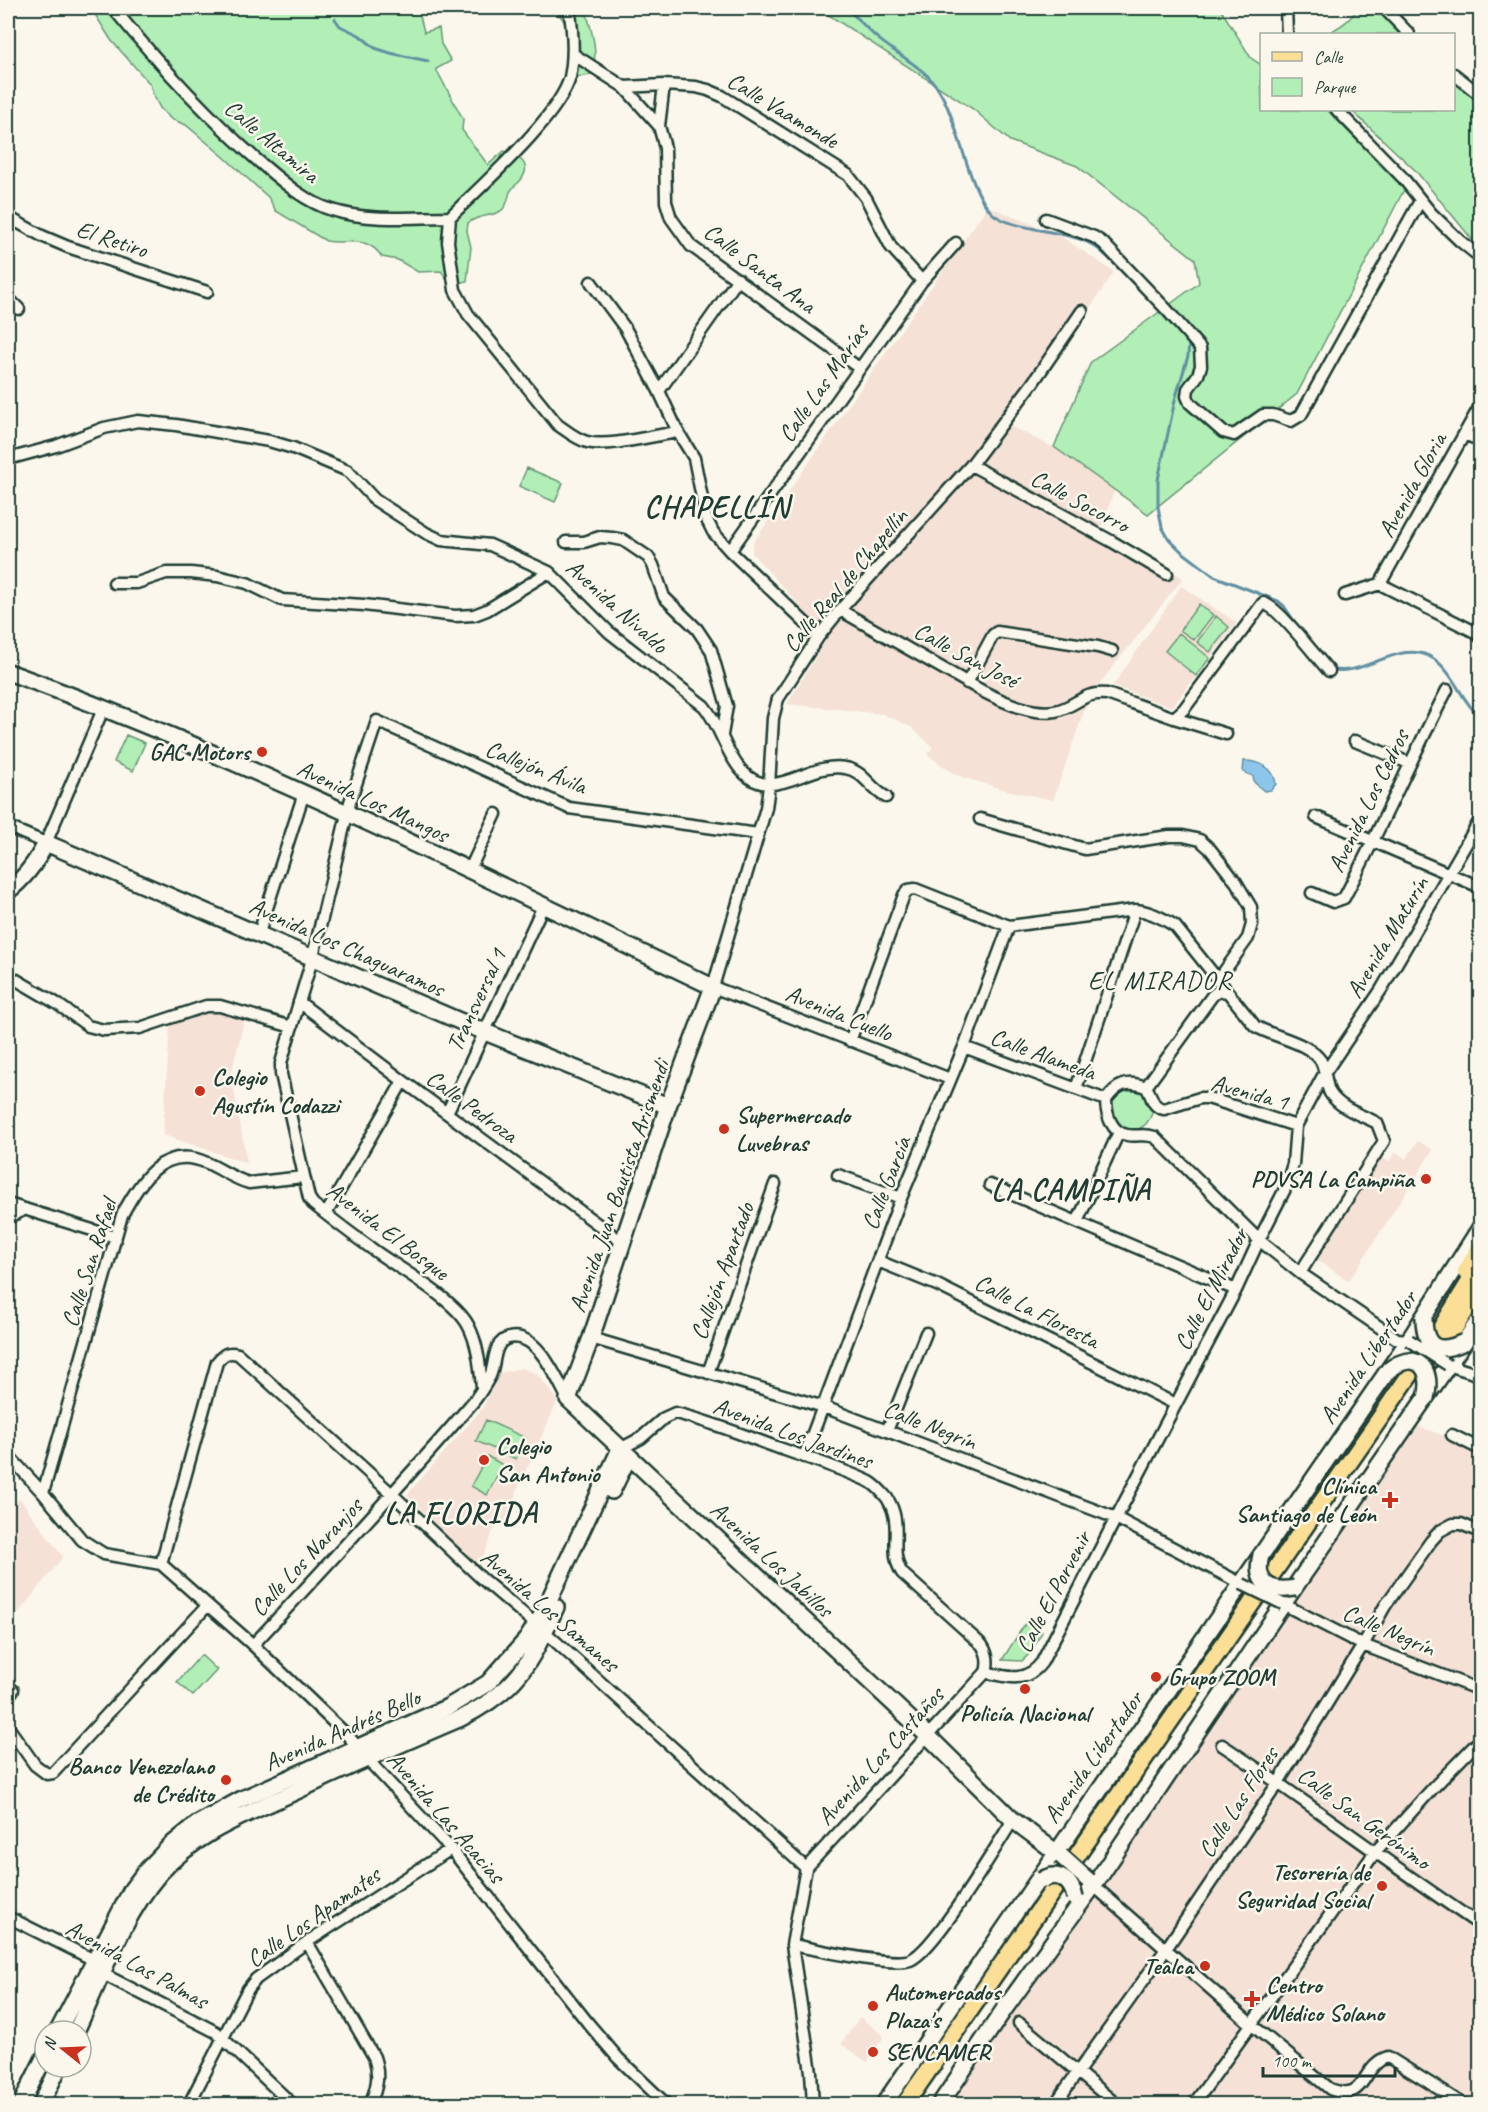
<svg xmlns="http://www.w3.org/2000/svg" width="1488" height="2112" viewBox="0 0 1488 2112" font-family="Caveat,sans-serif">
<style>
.built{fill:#f5e1d6}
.green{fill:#b1efb6;stroke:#689675;stroke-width:1.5}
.water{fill:#8cc6eb;stroke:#608fa2;stroke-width:1.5}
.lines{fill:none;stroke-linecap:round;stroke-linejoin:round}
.stream{stroke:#608fa2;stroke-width:3}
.street-casing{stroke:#1f3d34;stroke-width:15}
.secondary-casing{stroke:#1f3d34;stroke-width:20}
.primary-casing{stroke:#1f3d34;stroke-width:21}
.street{stroke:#fbf7ec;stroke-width:10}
.secondary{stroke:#fbf7ec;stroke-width:15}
.primary{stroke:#fbdf96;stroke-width:16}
.street-bridge-casing{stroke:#1f3d34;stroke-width:15;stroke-linecap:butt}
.secondary-bridge-casing{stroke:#1f3d34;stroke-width:20;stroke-linecap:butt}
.street-bridge{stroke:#fbf7ec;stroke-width:10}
.secondary-bridge{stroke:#fbf7ec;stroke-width:15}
.poi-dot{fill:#c8321e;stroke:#fbf7ec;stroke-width:2}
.labels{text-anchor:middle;stroke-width:5;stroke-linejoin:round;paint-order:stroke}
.street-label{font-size:24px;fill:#1f3d34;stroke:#fbf7ec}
.poi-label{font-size:24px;font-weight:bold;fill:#1f3d34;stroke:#fbf7ec;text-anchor:start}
.neighbourhood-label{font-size:26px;letter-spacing:1.5px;fill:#1f3d34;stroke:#fbf7ec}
.district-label{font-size:30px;font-weight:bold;letter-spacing:1.5px;fill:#1f3d34;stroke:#fbf7ec}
</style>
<rect width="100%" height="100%" fill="#fbf7ec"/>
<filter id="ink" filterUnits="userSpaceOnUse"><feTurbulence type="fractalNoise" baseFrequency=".0167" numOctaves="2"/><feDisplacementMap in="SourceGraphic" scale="12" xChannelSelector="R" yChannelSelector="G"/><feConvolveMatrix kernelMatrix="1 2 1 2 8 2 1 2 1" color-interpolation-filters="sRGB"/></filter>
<g filter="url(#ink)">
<!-- built -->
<path class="built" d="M988 206 1062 237 1114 272 1010 426 1118 479 1101 529 1183 578 1097 687 1084 711 1053 800 1006 790 965 778 951 772 927 754 933 747 911 727 883 714 787 704 828 637 752 553 753 543Z
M1181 586 1237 623 1172 707 1113 686Z
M209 1010 244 1021 231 1074 247 1163 163 1135 170 1025Z
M1418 1141 1433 1150 1349 1281 1315 1259 1381 1157 1389 1162 1396 1152 1406 1159Z
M522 1368 537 1374 558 1400 517 1490 511 1526H495L479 1568 407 1495 482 1409 500 1373Z
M1417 1426 1458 1441 1480 1453V2104H949L1052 1958 1216 1714Z
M20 1499 63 1557 8 1626V1507Z
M860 2017 884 2036 867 2062 841 2044Z"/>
<!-- green -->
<path class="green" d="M91 8H418L424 32 439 28 441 44 451 61 436 69 463 119 462 130 488 165 504 151C519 157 534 164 520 181 517 184 512 188 510 192 507 200 508 207 499 212 488 217 478 215 468 223L467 231 471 247 467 281 448 285 446 277 441 271 418 272 398 260 382 257C366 234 349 245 326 241L276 211 268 197 224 157 186 125 171 119 160 108 153 94 150 84 111 40Z
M554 8H585C591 29 600 52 591 74 582 78 574 78 567 70 563 55 570 45 569 32 567 22 559 15 554 8Z
M818 8H1220L1251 58 1261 65 1262 110H1327L1405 188 1297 394 1148 514 1054 447 1091 362 1199 283 1195 259 1077 166 1010 141 973 109Z
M1357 8H1382L1405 34H1327C1339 27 1351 21 1357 8Z
M1454 80 1480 99V249L1415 170 1351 110H1454Z
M527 468 563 483 555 502 519 486Z
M1199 604 1213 615 1194 640 1180 630Z
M1216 616 1229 627 1210 652 1197 642Z
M1179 633 1210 658 1196 676 1165 651Z
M126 735 145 743 133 771 114 762Z
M1129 1087 1142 1090 1146 1103 1153 1111C1138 1154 1094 1114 1116 1094 1119 1091 1125 1089 1129 1087Z
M486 1420 526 1438 516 1459 476 1441Z
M487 1456 503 1465 487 1495 471 1486Z
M1028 1619 1042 1632 1031 1652 1022 1661 1002 1660Z
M201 1655 217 1670 193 1696 177 1682Z"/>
<!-- water -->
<path class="water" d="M1244 761C1259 761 1274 767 1276 784L1271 790 1264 791 1254 782 1253 776 1243 772Z"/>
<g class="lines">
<!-- stream -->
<path class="stream" d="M846 8C856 16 865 27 875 36 896 55 925 66 940 92 960 125 967 188 992 213 1010 230 1063 230 1087 242 1108 252 1129 282 1148 297
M335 19 340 26 359 35 375 48 390 53 428 61
M1189 340 1188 356 1175 400 1158 480V507L1162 527 1169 539 1181 551 1214 576 1278 601 1284 606 1298 627
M1331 669C1363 679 1402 636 1434 659 1455 674 1461 701 1480 717"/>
<!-- street casing -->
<g class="street-casing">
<path id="street" d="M113 8C159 64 208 118 264 166 284 183 306 202 332 210 369 222 411 217 450 217
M569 8C573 31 575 53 570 77 560 116 481 186 450 217L448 242 455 290 468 314 558 425C567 431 576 439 587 442 608 448 655 435 678 432
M1286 8 1287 34
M1384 8 1409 34
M573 54 624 87 664 85 696 87 708 90 722 96 848 175 866 198 891 247 922 281
M1454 74 1480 95
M624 87 659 126 665 148 666 202 671 218 691 246 859 368
M1337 110 1403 178 1431 213 1460 241 1480 257
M659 126 664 85
M8 217 42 236 68 247 207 292
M1046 219 1094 237 1103 243 1167 310 1200 348 1201 366 1198 375 1188 389 1187 396 1190 403 1223 432 1234 435 1263 415H1273L1291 421 1301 415 1420 201
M591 282 625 328 659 391 678 432 694 458 706 518 713 532 730 551 819 636
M8 298 19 309
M659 391 738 279
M1465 434 1480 441
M8 459 56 446 104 428 138 421 176 425 269 441 293 448 348 471 375 500 426 533 441 540 490 545 549 572 609 632 704 706C720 725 725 752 741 770 773 806 807 761 845 768 863 770 870 789 886 797
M971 465 1111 541 1167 574
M566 542H584L600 537 612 538 623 540 648 557 653 565 664 597 697 629 711 650 727 706 722 735
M730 551 922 281 956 243
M114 583H137L166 573H191L217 576 247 583 282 600 364 605 455 616 474 615 487 610 549 572
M1380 584 1480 406
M1345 595 1380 584 1475 632 1480 637
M840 610 984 692C1004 702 1032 715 1055 711 1076 707 1083 691 1107 694L1174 718 1184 709 1263 603C1278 606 1316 657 1329 671
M967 683 993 635 997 632 1098 647 1112 651
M1174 718 1226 734
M1355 741 1409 763
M1316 817 1480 887
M980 819 1085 849 1169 836H1183L1200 840 1210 849 1236 882 1251 907 1252 924 1248 938 1218 980
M8 827 46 843 104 707
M469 871 496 814
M1312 893 1333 902 1344 898C1380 830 1411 759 1447 690
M259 933 304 793
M8 975 56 1003 88 1026 104 1030 140 1028 206 1006H220L292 1027
M299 1002 403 1081 622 1242
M850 1041 904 895 908 890 915 889 1009 926 1135 910C1150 911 1163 918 1175 926L1255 1026C1273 1037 1309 1042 1321 1061 1326 1070 1325 1084 1330 1093 1340 1109 1362 1115 1377 1123L1384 1141 1300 1273
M964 1047 1106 1100C1106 1114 1111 1132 1127 1135 1137 1137 1143 1133 1155 1137L1259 1240 1300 1273 1397 1339 1409 1340
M950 1079 713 987 766 808 769 786 773 718 778 699 819 636 840 610 971 465 1032 384 1082 311
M1146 1087 1212 996 1217 992 1227 991
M1076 1089 1135 910
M1106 1100C1117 1084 1128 1080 1146 1087 1153 1096 1151 1107 1164 1109L1200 1098H1208L1296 1126
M447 1113 543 906
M838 1175 901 1198
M990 1185 1236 1290
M8 1204 115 1237
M326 1214 403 1081
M8 1218 25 1209
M1077 1222 1119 1132
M878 1261 937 1285 1175 1404
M591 1338 824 1407 1116 1518 1242 1584
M1448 1365 1480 1375
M708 1373 775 1184
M482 1387C480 1367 478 1343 468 1325 454 1299 400 1269 375 1251 354 1236 333 1220 313 1204L309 1198 281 1074V1063L313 956 350 802 377 721 569 808 758 834
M887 1431 926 1333
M1452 1435 1480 1449
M620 1449 641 1438 664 1418 675 1413C709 1421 743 1435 776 1447 807 1458 841 1468 870 1482 877 1486 882 1492 887 1498 905 1526 887 1549 902 1573L982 1645C988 1654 989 1662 986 1672
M8 1455 43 1493 82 1540 104 1554 161 1564 253 1645 350 1738 367 1759 451 1849 588 2023 618 2058 666 2104
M804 1457 901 1198 964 1047 1009 926
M43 1493 122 1215C139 1183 163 1143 207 1163 221 1169 234 1179 249 1183L303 1177
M161 1564 217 1362C224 1354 228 1351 238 1354L392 1494 481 1578 545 1632 806 1868 792 1945 811 2072 813 2104
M1283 1604 1363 1645 1480 1690
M253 1645C327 1565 402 1485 473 1402 479 1395 485 1385 490 1376 496 1364 492 1342 509 1338 538 1331 557 1380 568 1399
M986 1672C1008 1678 1027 1683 1042 1662L1116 1518 1236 1290 1259 1240 1285 1189 1293 1164 1296 1126 1324 1074 1381 990 1480 820
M8 1697 13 1690
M8 1727 35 1765 47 1774 53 1773 207 1606
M1222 1745C1310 1803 1393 1867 1480 1925
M806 1868 986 1672
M1093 1885 1252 2025 1330 2089C1368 2104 1360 2065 1388 2057L1463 2104
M8 1917 88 1957 103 1974 216 2032 292 2104
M307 1942 374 2057C380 2075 377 2088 370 2104
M792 1945C815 1949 891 1967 910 1960 935 1950 995 1848 1013 1820
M1019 2023 1116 2104
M189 2104 248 1989 256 1979 307 1942 451 1849
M1055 2104 1166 1949 1278 1783 1363 1645 1385 1606 1431 1541 1440 1531 1453 1524H1461L1480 1532
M1194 2104 1376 1851 1433 1788 1480 1740"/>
</g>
<!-- secondary casing -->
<g class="secondary-casing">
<path id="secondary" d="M8 672C250 760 481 876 713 987L668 1106 591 1338 568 1399 927 1735 1013 1820 1061 1856
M8 891C25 878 36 863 46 843L485 1032 668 1106
M612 1491 629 1456
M58 2031 132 1889 145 1872 170 1846 197 1824 240 1800 448 1707 488 1683 527 1639 542 1615 620 1449
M76 2031C101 1979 121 1919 159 1874 196 1832 250 1813 299 1790 352 1765 407 1741 461 1718 519 1689 530 1663 556 1607
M21 2104 45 2056
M41 2104 59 2067
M884 2104 1409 1340 1480 1228
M940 2104 1003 2011 1101 1875 1283 1604 1480 1319"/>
</g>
<!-- primary casing -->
<g class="primary-casing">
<path id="primary" d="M1466 1272 1480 1247
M1435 1358 1480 1288
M905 2104 1432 1343 1480 1265"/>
</g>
<!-- street -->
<use href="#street" class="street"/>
<!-- secondary -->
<use href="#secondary" class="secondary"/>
<!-- primary -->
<use href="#primary" class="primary"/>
<!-- street-bridge casing -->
<g class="street-bridge-casing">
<path id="street-bridge" d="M1409 1340 1448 1365
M1242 1584 1283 1604"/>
</g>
<!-- secondary-bridge casing -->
<g class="secondary-bridge-casing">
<path id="secondary-bridge" d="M1424 1317C1424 1347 1437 1355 1464 1342
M1389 1370C1416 1349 1434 1368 1426 1398
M1261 1555C1254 1582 1269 1593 1295 1588
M1061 1856 1089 1881
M1042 1880C1058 1870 1072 1881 1075 1898"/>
</g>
<!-- street-bridge -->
<use href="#street-bridge" class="street-bridge"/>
<!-- secondary-bridge -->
<use href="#secondary-bridge" class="secondary-bridge"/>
</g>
</g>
<!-- markers -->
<g class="poi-dot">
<circle cx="262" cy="752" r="6"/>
<circle cx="200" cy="1091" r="6"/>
<circle cx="724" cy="1129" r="6"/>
<circle cx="1426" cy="1179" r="6"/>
<circle cx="484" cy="1460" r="6"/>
<path d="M1387 1491h6v6h6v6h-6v6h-6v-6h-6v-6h6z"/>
<circle cx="1156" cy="1677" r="6"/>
<circle cx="1025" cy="1689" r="6"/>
<circle cx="226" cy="1780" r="6"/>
<circle cx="1382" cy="1886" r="6"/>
<circle cx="1205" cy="1966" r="6"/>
<path d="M1249 1990h6v6h6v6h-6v6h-6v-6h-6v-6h6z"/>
<circle cx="873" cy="2006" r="6"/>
<circle cx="873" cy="2052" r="6"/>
</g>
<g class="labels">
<!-- street labels -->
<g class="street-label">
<text transform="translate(783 110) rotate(31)" y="8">Calle Vaamonde</text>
<text transform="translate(272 141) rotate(40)" y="8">Calle Altamira</text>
<text transform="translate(112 239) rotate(18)" y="8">El Retiro</text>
<text transform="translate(760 268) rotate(37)" y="8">Calle Santa Ana</text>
<text transform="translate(823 383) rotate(-55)" y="8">Calle Las Marías</text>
<text transform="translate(1412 485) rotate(-61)" y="8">Avenida Gloria</text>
<text transform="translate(1080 501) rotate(28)" y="8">Calle Socorro</text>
<text transform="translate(845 580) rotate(-50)" y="8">Calle Real de Chapellín</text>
<text transform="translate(617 606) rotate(42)" y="8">Avenida Nivaldo</text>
<text transform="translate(966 655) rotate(28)" y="8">Calle San José</text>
<text transform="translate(536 767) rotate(22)" y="8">Callejón Ávila</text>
<text transform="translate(373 801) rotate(25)" y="8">Avenida Los Mangos</text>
<text transform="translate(1368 801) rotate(-64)" y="8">Avenida Los Cedros</text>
<text transform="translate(1387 937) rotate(-59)" y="8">Avenida Maturín</text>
<text transform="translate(347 947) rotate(24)" y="8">Avenida Los Chaguaramos</text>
<text transform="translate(476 1000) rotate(-65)" y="8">Transversal 1</text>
<text transform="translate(839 1013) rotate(22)" y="8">Avenida Cuello</text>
<text transform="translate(1043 1054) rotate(20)" y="8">Calle Alameda</text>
<text transform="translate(1250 1092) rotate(15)" y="8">Avenida 1</text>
<text transform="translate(472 1106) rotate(36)" y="8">Calle Pedroza</text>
<text transform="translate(886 1183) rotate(-69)" y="8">Calle García</text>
<text transform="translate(619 1186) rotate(-71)" y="8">Avenida Juan Bautista Arismendi</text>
<text transform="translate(388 1231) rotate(37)" y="8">Avenida El Bosque</text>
<text transform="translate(89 1263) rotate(-72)" y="8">Calle San Rafael</text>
<text transform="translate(722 1271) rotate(-70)" y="8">Callejón Apartado</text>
<text transform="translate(1211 1289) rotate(-63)" y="8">Calle El Mirador</text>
<text transform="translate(1037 1311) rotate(27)" y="8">Calle La Floresta</text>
<text transform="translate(1368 1357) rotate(-56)" y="8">Avenida Libertador</text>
<text transform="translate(930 1425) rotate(21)" y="8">Calle Negrín</text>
<text transform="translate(793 1433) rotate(20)" y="8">Avenida Los Jardines</text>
<text transform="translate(306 1557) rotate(-47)" y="8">Calle Los Naranjos</text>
<text transform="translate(772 1559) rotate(43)" y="8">Avenida Los Jabillos</text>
<text transform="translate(1053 1592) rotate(-62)" y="8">Calle El Porvenir</text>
<text transform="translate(550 1610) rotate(41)" y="8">Avenida Los Samanes</text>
<text transform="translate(1389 1630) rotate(23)" y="8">Calle Negrín</text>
<text transform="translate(342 1730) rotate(-24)" y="8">Avenida Andrés Bello</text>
<text transform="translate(880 1756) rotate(-48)" y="8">Avenida Los Castaños</text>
<text transform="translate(1093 1757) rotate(-55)" y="8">Avenida Libertador</text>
<text transform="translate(1238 1802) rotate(-57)" y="8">Calle Las Flores</text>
<text transform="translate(446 1817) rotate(49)" y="8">Avenida Las Acacias</text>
<text transform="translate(1364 1818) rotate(36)" y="8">Calle San Gerónimo</text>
<text transform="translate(313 1917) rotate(-35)" y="8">Calle Los Apamates</text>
<text transform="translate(137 1964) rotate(29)" y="8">Avenida Las Palmas</text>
</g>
<!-- poi labels -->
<g class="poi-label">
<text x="250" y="760" text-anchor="end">GAC Motors</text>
<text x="212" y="1085">Colegio<tspan x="212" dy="28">Agustín Codazzi</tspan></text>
<text x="736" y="1123">Supermercado<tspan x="736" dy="28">Luvebras</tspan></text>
<text x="1414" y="1187" text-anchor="end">PDVSA La Campiña</text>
<text x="496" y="1454">Colegio<tspan x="496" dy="28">San Antonio</tspan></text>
<text x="1376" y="1494" text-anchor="end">Clínica<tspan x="1376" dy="28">Santiago de León</tspan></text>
<text x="1168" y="1685">Grupo ZOOM</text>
<text x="1025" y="1721" text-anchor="middle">Policía Nacional</text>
<text x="214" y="1774" text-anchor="end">Banco Venezolano<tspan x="214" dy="28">de Crédito</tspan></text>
<text x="1370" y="1880" text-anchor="end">Tesorería de<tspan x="1370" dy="28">Seguridad Social</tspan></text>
<text x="1193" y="1974" text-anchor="end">Tealca</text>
<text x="1266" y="1993">Centro<tspan x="1266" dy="28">Médico Solano</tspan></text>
<text x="885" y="2000">Automercados<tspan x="885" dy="28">Plaza's</tspan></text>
<text x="885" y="2060">SENCAMER</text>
</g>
<!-- neighbourhood labels -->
<g class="neighbourhood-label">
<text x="1160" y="989">EL MIRADOR</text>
</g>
<!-- district labels -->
<g class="district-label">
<text x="717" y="517">CHAPELLÍN</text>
<text x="1071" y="1200">LA CAMPIÑA</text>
<text x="461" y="1523">LA FLORIDA</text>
</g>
</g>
<!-- margin -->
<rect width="1488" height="2112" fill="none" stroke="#fbf7ec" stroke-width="30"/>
<rect x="15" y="15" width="1458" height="2082" fill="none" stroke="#1f3d34" stroke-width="2" filter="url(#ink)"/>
<!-- legend -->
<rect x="1260" y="33" width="195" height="78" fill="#fbf7ec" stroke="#a3ada2" stroke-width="1.5"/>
<rect x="1272" y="52" width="30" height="9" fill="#fbdf96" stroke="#a3ada2" stroke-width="1.5"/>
<text x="1314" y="63" font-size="18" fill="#1f3d34">Calle</text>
<rect x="1272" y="78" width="30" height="18" fill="#b1efb6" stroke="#a3ada2" stroke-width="1.5"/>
<text x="1314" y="93" font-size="18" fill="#1f3d34">Parque</text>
<!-- north arrow -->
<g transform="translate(63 2049) rotate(288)"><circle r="28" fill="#fbf7ec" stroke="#a3ada2" stroke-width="1.5"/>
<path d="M0-4.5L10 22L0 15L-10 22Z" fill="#c8321e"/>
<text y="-9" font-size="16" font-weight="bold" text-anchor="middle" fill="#1f3d34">N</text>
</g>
<!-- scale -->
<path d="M1263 2067v9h132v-9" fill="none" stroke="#1f3d34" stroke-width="3"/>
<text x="1272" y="2067" font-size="18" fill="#1f3d34" stroke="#fbf7ec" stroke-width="4.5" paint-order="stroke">100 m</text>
</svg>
